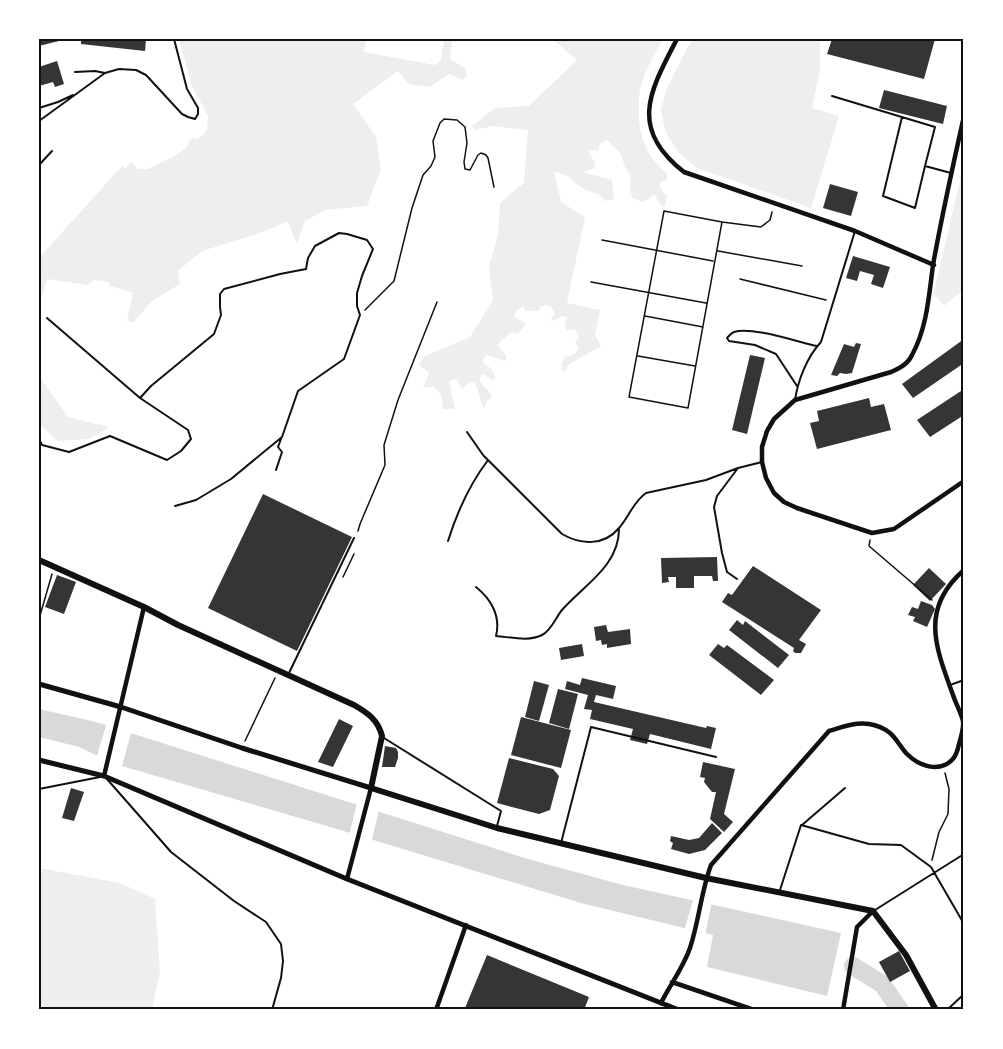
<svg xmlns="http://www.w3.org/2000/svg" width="1003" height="1049" viewBox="0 0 1003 1049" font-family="'Fira Sans',sans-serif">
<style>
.green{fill:#eee}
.water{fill:#d9d9d9}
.pier{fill:#fff}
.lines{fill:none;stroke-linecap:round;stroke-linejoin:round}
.river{stroke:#d9d9d9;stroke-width:18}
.building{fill:#353535}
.path{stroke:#111;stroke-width:1.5}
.service{stroke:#111;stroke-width:2}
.minor{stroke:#111;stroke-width:4.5}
.tertiary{stroke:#111;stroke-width:5}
.secondary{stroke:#111;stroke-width:6}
.neatline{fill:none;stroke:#111;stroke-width:2}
</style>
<rect width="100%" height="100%" fill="#fff"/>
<!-- green -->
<path class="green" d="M179 39H366L364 52 435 65 441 60 444 39H452L450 59 465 68 467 75 463 80 449 74 430 87 409 84 398 71 353 104 376 137 381 169 367 206 325 210 305 221 297 243 287 221 266 231 202 251 178 271 180 284 152 301 134 322 127 321 133 293 114 287H110L109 282 94 280 88 285 47 279 39 307V258L122 166 125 169 131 162 138 169H148L175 156 188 146 189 140 193 138 197 139 202 136 207 129 208 116 192 86Z
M552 39H663C654 55 644 72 640 90 639 94 639 99 639 104 637 132 645 155 667 174V180L661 181C658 188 662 191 667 195L666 203 663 208 654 194 650 198 643 202 632 198 630 187 631 178 625 167 621 154 607 140 601 143 598 151 588 150 595 163V168L583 172 612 180 614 199 605 201C600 192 592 193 584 189 570 181 573 175 554 172L561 202 585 217 567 303 600 310 595 335 601 346 568 365 565 372 563 370 561 365 565 356C572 357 575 354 579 348L575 342 579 337 575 329 567 330 565 326 567 317 562 316 550 322 555 313 551 307 546 305 540 307 539 311H525L523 306 517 310 514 316 526 324 518 334 511 332 497 345 506 355V360L505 361 487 355 483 359V363L492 369 495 378 493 380 482 374C477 384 483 384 488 390 490 392 490 395 492 397L487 400 485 407 483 408 475 382H470L462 389 456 379 449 381 455 409H443L441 394 434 387H423L429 373 419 365 425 356 470 337 493 300 489 267 498 234 500 203 524 183 528 130 493 126 475 130 472 126 495 108 529 106 577 60Z
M692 39H820V70L812 108 839 116 811 208 697 168 678 152 665 131 661 110 667 88Z
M964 163V289L944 306 937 297 933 296Z
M39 376 68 417 109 427 89 439 58 441 39 424Z
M39 868 120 883 155 899 160 972 152 1010H39Z"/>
<!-- water -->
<path class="water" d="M39 709 96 722 528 859 623 885 841 933 827 996 707 967 713 935 581 903 337 829 115 764 79 747 39 737Z"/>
<!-- pier -->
<path class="pier" d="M107 722 132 730 121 769 96 759Z
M357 803 379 810 371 843 349 836Z
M694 897 712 901 705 936 684 931Z"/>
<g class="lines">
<!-- river -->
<path class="river" d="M853 966 882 984 900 1010"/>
</g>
<!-- building -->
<path class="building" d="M39 39H63V40L39 46Z
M81 39H146L145 51 81 44Z
M832 39H935L924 79 827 54Z
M57 61 64 84 55 87 53 82 39 86V67Z
M884 90 947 106 943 124 879 108Z
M830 184 858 192 851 216 823 208Z
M853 256 890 267 883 288 871 284 874 275 860 271 857 281 846 278Z
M964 339V363L913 398 902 384Z
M856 343 861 344 852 373 846 374 840 373 837 376 831 375 844 344 854 347Z
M750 355 765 358 747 434 732 430Z
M964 389V415L930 437 917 420Z
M869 398 871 407 884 404 891 430 817 449 810 423 819 421 817 411Z
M263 494 352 537 297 651 208 608Z
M717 557 718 581H713L712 576H694V588H676V577H668L669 582 662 583 661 558Z
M753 566 821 610 799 640 806 644 801 653H795L793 651 794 648 722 602 728 593 732 595Z
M929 568 946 584 930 601 913 585Z
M57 575 76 582 64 614 45 607Z
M921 601 932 605 935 609 927 627 913 621 915 617 908 615 912 607 918 609Z
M737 620 743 625 745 621 789 655 778 668 729 630Z
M606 625 608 632 630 629 631 644 607 648V644L602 645 601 640 596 641 594 627Z
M582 644 584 656 561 660 559 648Z
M718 644 724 648 727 645 774 680 761 695 709 655Z
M582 678 616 686 613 699 596 695 594 702 706 728 707 726 716 728 711 749 650 734 647 744 630 740 633 729 590 719 592 710 584 709 588 695 565 689 567 681 580 685Z
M534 681 549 685 539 721 525 717Z
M558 689 578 694 569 729 549 723Z
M521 717 571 730 561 768 511 755Z
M339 719 353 726 333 767 318 762Z
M385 746 396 748 398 752V758L395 767H382Z
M509 758 553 769 559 776 550 810 539 814 497 803Z
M703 762 735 769 724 814 733 822 724 832 710 819 716 792H712L704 782 705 778 700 777Z
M71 788 84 792 74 821 62 818Z
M712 823 722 833 705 850 689 854 671 849 673 843 670 841 671 836 689 840 699 838Z
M899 951 910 971 890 982 879 962Z
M487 955 589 997 584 1010H469L465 1008Z"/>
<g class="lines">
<!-- path -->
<path class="path" d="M722 222 688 408 629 397 664 211 722 222 761 227 770 220 772 212
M602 240 713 261
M718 251 802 266
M740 279 826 300
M591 282 706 303
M365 310 394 281 412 208 423 175 431 166 435 157 433 141 440 123 444 119 457 120 465 127 467 143 464 162 465 169 470 170 478 155 481 153 486 155 488 158 494 187
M645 316 703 327
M638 356 695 366
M358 531 360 524 385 465 384 445 398 400 437 302
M870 540 869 546 932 600
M343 577 354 554
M39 619 52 574
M245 741 275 678
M932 860 939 832 948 814 949 789 945 773"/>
<!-- service -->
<path class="service" d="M75 72 95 71 105 73
M832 96 935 127 925 166 951 173
M39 108 58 102 73 95
M902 117 883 196 915 208 925 166
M39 121 105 73 119 69 136 70 146 75 182 114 188 117 195 119 198 114V108L187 89 174 39
M39 165 52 151
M797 386 776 354 755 345 729 341 727 338C730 335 731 333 734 332 751 326 798 342 817 346
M140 398 151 386 214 334 221 315 220 307V294L224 289 280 274 306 269 308 258 315 246 339 233 347 234 367 240 373 249 362 276 357 293V306L360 315 344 359 298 391 282 437 231 479 196 500 175 506
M795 400C798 380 807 357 821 342L855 231
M467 432 483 455 562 534C581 545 604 546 619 528 629 517 633 502 646 493L706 480 738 468 762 462
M39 439 42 445 69 452 110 436 167 460 181 451 191 439 188 430 140 398 47 318
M276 470 282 452 278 447 281 439
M448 541C457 512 470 484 488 460
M737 579 727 572 722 553 714 507 717 496 738 468
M476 587C491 599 501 616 496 636 510 637 529 642 542 635 551 631 556 617 562 610 584 585 619 566 619 529
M289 673 354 538
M950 685 964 680
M384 738 501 811 497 826
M107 779 171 852 234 901 266 922 281 944 283 961 281 978 272 1010
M39 789 100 777
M802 825 845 788
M561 843 591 727 716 757
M780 890 801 825 869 844 901 845 931 867 964 924
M875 910 964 854
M947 1010 964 994"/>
<!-- minor -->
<path class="minor" d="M677 39C650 91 628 128 684 172L855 231 934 265
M964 116C953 165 942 215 933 265 929 295 927 328 912 355 908 364 900 368 891 372L795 400 774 419 767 431 762 447V462L766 478 774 493 784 502 797 508 872 533 894 529 964 481
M104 776 144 607
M347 879 371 788
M672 982 754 1010
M661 1003C670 985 683 968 690 948 699 921 701 892 711 865L829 731C842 727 855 722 869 724 876 725 885 729 890 733 897 739 901 748 907 754 919 766 939 773 952 760 956 756 958 749 959 744 961 737 964 728 963 721 961 713 956 704 953 695 936 648 919 609 964 570
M436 1010 466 925
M843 1010 857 927 873 911"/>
<!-- tertiary -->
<path class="tertiary" d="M39 684 121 707 242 748 371 788
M39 760 104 776 347 879 679 1010"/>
<!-- secondary -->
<path class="secondary" d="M39 560 144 607 178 625 354 705C368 713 378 720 382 736L371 788 497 828 706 878 873 911 906 955 936 1010"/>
</g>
<!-- border -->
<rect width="1003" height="1049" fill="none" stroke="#ffffff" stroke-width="81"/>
<rect x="40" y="40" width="922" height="968" class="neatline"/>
</svg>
